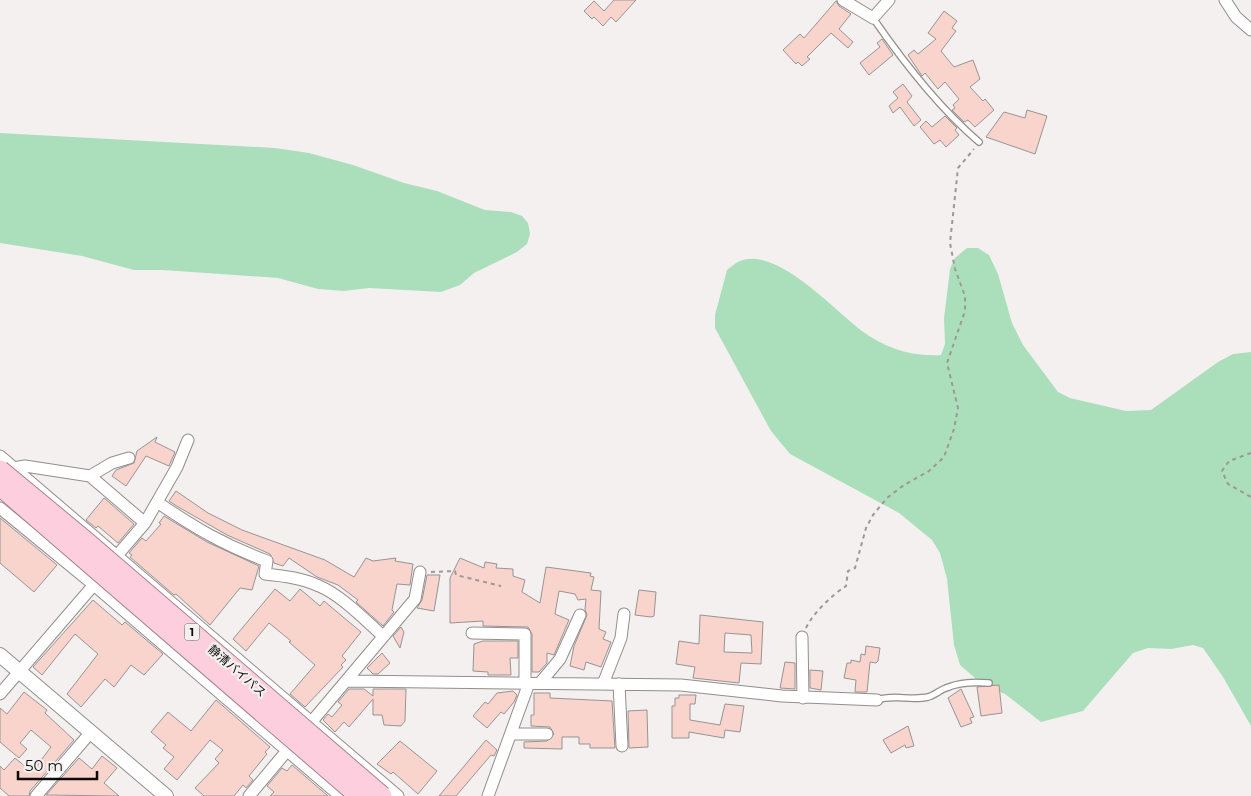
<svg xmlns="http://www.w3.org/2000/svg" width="1251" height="796" viewBox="0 0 1251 796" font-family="Montserrat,'Noto Sans JP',sans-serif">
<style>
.green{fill:#abdfbc}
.building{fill:#f8d4cc;stroke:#989493;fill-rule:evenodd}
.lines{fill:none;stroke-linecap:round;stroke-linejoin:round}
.service-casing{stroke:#918e8c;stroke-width:8}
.minor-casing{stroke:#918e8c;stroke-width:13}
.tertiary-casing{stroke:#918e8c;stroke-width:16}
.path{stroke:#9b9897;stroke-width:2;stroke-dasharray:4 4;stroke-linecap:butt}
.service{stroke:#fff;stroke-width:5.5}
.minor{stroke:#fff;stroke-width:11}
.tertiary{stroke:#fff;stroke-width:14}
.trunk-bridge-casing{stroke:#a8828f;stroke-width:21;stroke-linecap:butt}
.trunk-bridge{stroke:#fccede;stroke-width:19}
.labels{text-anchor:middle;stroke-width:4.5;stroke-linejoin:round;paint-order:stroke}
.shield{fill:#f4f0ef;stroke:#52504f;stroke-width:1}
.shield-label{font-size:11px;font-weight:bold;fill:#0d0b0b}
.street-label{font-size:12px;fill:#0d0b0b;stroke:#f4f0ef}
</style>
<rect width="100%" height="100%" fill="#f4f0ef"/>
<!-- green -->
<path class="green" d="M0 133 275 148 309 153 353 165 404 183 437 191 485 210 511 212 522 216 528 223 530 234 527 244 517 252 474 273 460 285 441 292 369 288 344 291 318 289 278 278 163 270H134L82 256 0 243Z
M967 248H978L989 255 998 274 1012 323 1023 345 1058 392 1070 398 1126 411 1151 410 1218 362 1233 354 1251 352V726L1223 677 1203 648 1193 645 1171 649 1148 648 1133 653 1083 711 1041 722 1005 694 983 685 960 665 954 645 947 579 940 553 932 540 899 513 790 454 771 431 715 328V315L727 270C731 267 735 263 740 261 777 246 835 311 862 331 885 348 912 357 941 355L945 344 944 318 950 269 955 258Z"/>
<!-- building -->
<path class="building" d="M614 0H636L616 22 611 17 603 26 594 17 592 19 584 11 594 1 604 11Z
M836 1 839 6 851 14 839 29 853 42 848 48 831 33 807 57 810 59 802 66 798 62 796 64 783 50 800 34 804 38Z
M944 11 957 21 952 28 956 31 941 51 954 67 973 60 980 79 970 87 983 101 985 99 994 110 975 127 968 120 964 122 952 110 955 108 953 105 959 99 945 82 938 89 925 73 922 76 908 55 914 50 918 54 936 39 928 33Z
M882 39 893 55 869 75 860 63 880 47 877 43Z
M903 84 912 96 907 102 921 120 914 126 900 107 893 113 889 106 898 98 893 92Z
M1027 110 1047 116 1035 154 986 137 1004 112 1025 118Z
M945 116 957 128 955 130 959 135 946 147 940 140 934 144 920 127 926 121 932 127Z
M157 437 155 442 175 452 169 466 146 456 126 486 112 476 116 470 134 463 137 451Z
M176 491 208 513 242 530 325 560 354 577 366 558 373 561 396 558 395 561 413 564 410 585 397 584 392 610 394 612 383 626 356 602 358 600 338 585 317 577 289 558 283 566 274 563 270 554 227 535 175 505 169 501Z
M104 498 134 524 118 543 98 526 96 528 86 520Z
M164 516 207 542 259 566 252 590 240 588 210 625 176 594 174 595 130 557 132 555 129 553 142 538 146 541 161 524 159 523Z
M0 518 57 565 34 592 0 563Z
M460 558 484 568 485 562 497 564 496 568 513 569V576L525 580 522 592 540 603 546 567 591 573 590 576 594 577 591 590 601 591 599 629 606 632 603 639 611 642 601 667 586 662 584 670 570 666 574 646 587 615 585 609 586 599 578 600 575 594 559 591 555 614 569 620 554 655 547 653V663L539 672H532V634L528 627 483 626V621L450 623V578Z
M427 575H440L434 611 417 608 422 600Z
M275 589 290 601 300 589 320 606 324 601 361 632 342 656 346 660 341 665 343 667 305 707 290 694 315 665 289 642 291 641 269 623 246 651 233 639Z
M639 590 656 592 654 616 651 617 635 615Z
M93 600 122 625 125 622 163 654 144 675 131 665 114 687 105 679 81 707 67 694 98 654 75 634 42 675 33 667Z
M700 615 763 622 761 664 741 663 739 683 693 678 695 667 676 664 679 641 699 644ZM725 633 751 635 752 653 724 652Z
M401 627 404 632 400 648 393 636Z
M483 641H518V658H510L511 675H488V672L473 671 474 644Z
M866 646 880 648 878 661 876 663 870 662 867 692H855L856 680 844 678 847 663H851V660L860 662 861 654 865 655Z
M382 653 390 663 378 674H373L367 668Z
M785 662 795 663V689L780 688Z
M810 670 823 671 821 690 810 688Z
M999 685 1002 713 981 716 977 687Z
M349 689H364L373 696V689H406L405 721 401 726 384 725 382 715H373V699L349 727 344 722 335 732 323 720 328 714 332 717 342 705 338 702Z
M961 689 974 717 970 718 972 723 961 727 948 698Z
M513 691 517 695 514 702 504 714 501 712 487 728 473 716 485 702 488 704 497 693Z
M24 692 47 710 45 713 74 740 30 791 29 796H9L0 788V766L4 770 15 758 32 772 51 747 31 730 20 743 27 749 19 758 0 742V708L7 714Z
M534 693H550V698L612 701 615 748H590V744H579V737H562V749L524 748V742L547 741 554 734 550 727 531 726V715H534Z
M679 695H696L695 704H690V720L720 725 725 704 744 706 740 732 725 730 724 738 689 732V738H672V706H675V698H679Z
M216 700 270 747 265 752 267 754 249 776 253 780 246 788 243 785 234 796H204L195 788 219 763 215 759 223 750 210 740 177 780 164 769 174 757 163 748 166 745 151 732 168 712 191 731Z
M647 710 648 747 629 748 628 711Z
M908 726 914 746 906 748 905 745 891 753 883 740Z
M486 740 497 750 494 756 491 755 456 796H439Z
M400 741 437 771 418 794 393 772 391 774 377 764Z
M102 756 117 768 104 783 119 796 46 795 79 758 92 769Z
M292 765 328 796H270L274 792 267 786 282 768 287 771Z"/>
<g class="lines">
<!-- service casing -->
<g class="service-casing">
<path id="service" d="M873 18C904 63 938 107 979 142
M877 700C893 694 911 701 928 697 935 695 940 690 946 688 960 682 974 682 989 683"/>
</g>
<!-- minor casing -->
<g class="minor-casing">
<path id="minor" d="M843 0 873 18 889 0
M1225 0 1236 17 1251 30
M0 456 398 796
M13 468 25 466 90 476 112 463 129 458
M90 476 145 523
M157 502C195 528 224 545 267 561L265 574C284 576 302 578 319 586 341 595 365 620 383 636
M0 508 94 585 340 796
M114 559 145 523 177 467 188 440
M472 633 525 634V683
M802 637 803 698
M347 681 681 685 782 696 877 700
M540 683 560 659 580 615
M603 684 621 638 624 614
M619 684 622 746
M0 694 98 580
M308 726 415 599 420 572
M511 734H547
M36 796 91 732
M249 796 291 746
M488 796 529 683"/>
</g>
<!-- tertiary casing -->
<g class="tertiary-casing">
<path id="tertiary" d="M0 655 166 796"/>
</g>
<!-- path -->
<path class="path" d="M1251 453 1229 461 1222 471 1228 484 1251 497
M431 572 455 571 456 575 501 586
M806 628C813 613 832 595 846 586L848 571 855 568 866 528 873 515 887 498 904 485 929 471 944 457 954 429 958 408 947 363 965 311V296L955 269 950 243 958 168 974 149"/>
<!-- service -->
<use href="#service" class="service"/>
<!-- minor -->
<use href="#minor" class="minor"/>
<!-- tertiary -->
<use href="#tertiary" class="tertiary"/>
<!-- trunk-bridge casing -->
<g class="trunk-bridge-casing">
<path id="trunk-bridge" d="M0 470 88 543 382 796
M0 486 359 796"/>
</g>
<!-- trunk-bridge -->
<use href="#trunk-bridge" class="trunk-bridge"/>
</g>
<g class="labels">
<!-- shield labels -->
<rect class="shield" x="184.5" y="623.5" width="15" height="17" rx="4"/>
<g class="shield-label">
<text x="192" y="636">1</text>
</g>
<!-- street labels -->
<g class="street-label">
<text transform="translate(237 671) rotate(41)" y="4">静清バイパス</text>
</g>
</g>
<!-- scale -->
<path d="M18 771v8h79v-8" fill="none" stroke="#0d0b0b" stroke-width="2.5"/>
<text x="25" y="771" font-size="15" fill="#0d0b0b" stroke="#f4f0ef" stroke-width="4" paint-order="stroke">50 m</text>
</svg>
